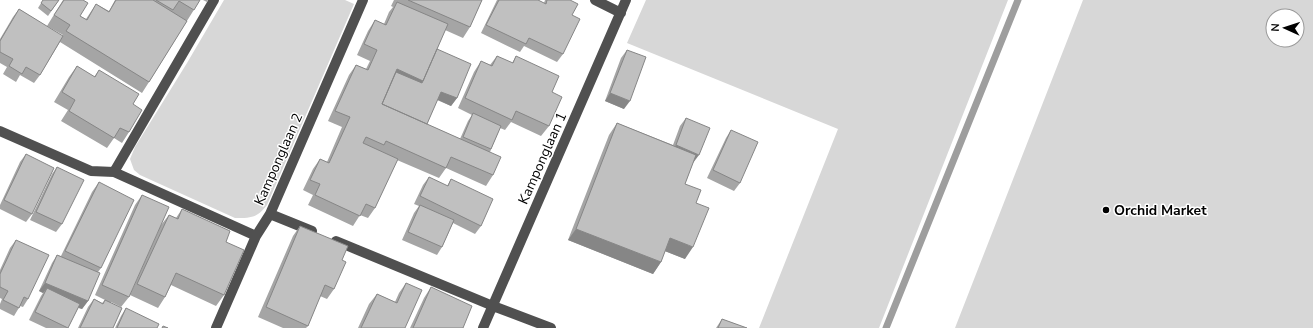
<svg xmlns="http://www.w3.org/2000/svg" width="1313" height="328" viewBox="0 0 1313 328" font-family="'Nunito Sans',sans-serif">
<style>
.green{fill:#d7d7d7;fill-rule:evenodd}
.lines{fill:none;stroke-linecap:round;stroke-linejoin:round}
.stream{stroke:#9e9e9e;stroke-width:7}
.minor{stroke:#505050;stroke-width:10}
.wall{fill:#a5a5a5}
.shaded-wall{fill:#868686}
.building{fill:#c0c0c0;stroke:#868686}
.poi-dot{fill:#000;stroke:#fff;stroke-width:1.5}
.labels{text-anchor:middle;stroke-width:3;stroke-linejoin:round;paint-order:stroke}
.street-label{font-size:14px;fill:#000;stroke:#fff}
.poi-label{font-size:14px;font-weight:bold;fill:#000;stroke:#fff;text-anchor:start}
</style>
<rect width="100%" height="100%" fill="#fff"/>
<!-- green -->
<path class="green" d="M224 0H345L354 4 267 205C257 218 251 218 235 218L140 175 134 170 130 159 135 147 187 63Z
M646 0H1008L879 328H759L838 129 627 43Z
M1083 0H1313V328H955ZM1273 16H1297V40H1273Z"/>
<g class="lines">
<!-- stream -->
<path class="stream" d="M886 328 1018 0"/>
<!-- minor -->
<path class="minor" d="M214 0 114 172 256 236
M595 0 621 13
M0 131 91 171 114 172
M270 214 312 231
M336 241 493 306 551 328
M216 328 256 236 270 214 363 0
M483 328 626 0"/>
</g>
<!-- wall -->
<path class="wall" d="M43 0H59L48 16 38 8Z
M63 0H83L80 16 86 19 96 4 109 11 115 0H200L149 82 142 93 60 42 40 75 34 83 20 75 16 82 3 74 7 67 0 63V39L13 17 19 9 62 36 63 35 47 26Z
M203 0H208L207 2Z
M394 0H482L470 27 463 38 445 30 437 49 457 98 451 106 437 100 427 124 460 139 468 121 472 115 458 108 474 72 481 61 490 65 497 56 512 63 516 56 552 92 549 126 541 136 511 122 505 130 500 128 490 152 493 175 486 186 446 168 439 178 397 160 375 208 368 218 360 215 353 226 308 205 313 195 303 190 313 169 320 159 327 162 342 127 328 121 349 75 356 65 366 69 370 61 357 55 368 31 375 20 384 24 389 12 393 7 391 6Z
M497 0H538L544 3 545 0H570L572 15 563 54 557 62 524 46 520 52 481 33Z
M627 50 624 109 605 101 621 58Z
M77 66 94 77 99 70 133 104 129 132 122 143 114 138 107 148 61 121 68 110 54 102 69 77Z
M686 118 693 163 685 184 696 203 685 259 665 251 661 262 653 274 568 240 609 135 617 123 673 145 680 126Z
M731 130 740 183 734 191 707 178 726 138Z
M26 154 32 214 26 222 0 209V205L20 162Z
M57 167 62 224 56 232 30 220 52 174Z
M429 177 447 186 451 179 481 226 475 234 453 223 442 247 437 255 402 240 414 213 419 206 414 204 423 185Z
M99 182 101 268 98 272 88 301 82 309 78 308 68 328H46L29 320 41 296 43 293 39 291 52 263 57 255 61 256 92 192Z
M142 195 129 297 121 307 111 302 113 328H78L88 307 94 299 102 303 105 300 95 295 135 205Z
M182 209 226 242 224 295 216 306 171 285 165 297 158 308 130 295 161 225 169 215 176 218Z
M300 226 342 260 334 289 327 299 320 296 308 326 306 328H283L258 317 293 236Z
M16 240 28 299 23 307 20 306 14 316 0 309V304L2 299 0 298V270L10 248Z
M406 283 405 328H358L369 304 377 294 395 302 399 293Z
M431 287 463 328H410L424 298Z
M126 308 157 328H115L121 316Z
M722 319 746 328H716Z"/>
<!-- shaded-wall -->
<path class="shaded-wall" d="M397 69 423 81 416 91 395 72Z
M441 92 457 98 451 106 436 99Z
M610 93 630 101 624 109 605 101Z
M676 145 699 155 693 163 670 153Z
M576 229 661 262 653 274 568 240Z
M670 238 693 247 685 259 662 250Z
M45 283 88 301 82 309 44 293 47 288 43 293 39 291Z"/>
<!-- building -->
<path class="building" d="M43 0H59L51 11 41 3Z
M64 0H83L88 3 80 16 87 20 96 4 109 12 116 0H153L187 21 149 82 66 31 70 25 54 15Z
M156 0H200L194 10 179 1 173 10Z
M408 0H482L470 27Z
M499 0H538L546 4 547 0H570L578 4 572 15 580 19 563 54 529 38 526 44 486 25Z
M397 2 448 24 423 81 397 69 382 104 501 157 493 175 451 157 446 168 386 141 384 145 366 137 363 143 398 159 375 208 366 204 360 216 315 195 320 184 310 180 320 159 329 163 350 117 335 111 356 65 368 70 377 50 364 44 375 20 386 25Z
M19 9 63 36 40 75 26 67 22 74 9 66 13 59 0 52V41Z
M437 49 471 64 457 98 441 92 427 124 382 104 396 72 422 83 423 81Z
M627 50 646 57 630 101 610 93Z
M497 56 513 63 516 56 559 76 552 92 562 97 549 126 516 111 512 120 465 98 481 61 492 66Z
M77 66 95 77 99 70 139 94 133 104 142 110 129 132 120 128 114 138 69 111 75 100 62 92Z
M473 113 501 126 491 149 463 137Z
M686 118 710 128 699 155 676 145Z
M617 123 696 155 685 184 701 190 696 203 709 208 693 247 670 238 661 262 576 229Z
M731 130 758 142 740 183 713 170Z
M26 154 54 168 32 214 4 200Z
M57 167 84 180 62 224 36 212Z
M429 177 448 186 451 179 493 199 481 226 420 196Z
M99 182 134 200 101 268 65 251Z
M142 195 169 207 129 297 102 285Z
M420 205 454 220 442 247 408 232Z
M182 209 230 231 226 242 244 250 224 295 176 273 165 297 137 284 169 215 178 219Z
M300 226 348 246 342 260 346 262 334 289 325 285 308 326 266 307Z
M16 240 49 255 28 299 24 297 19 308 3 300 8 291 0 287V274Z
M57 255 100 273 88 301 45 283Z
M406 283 422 290 405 328H361L377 294 397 303Z
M431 287 472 306 463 328H413Z
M47 288 80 304 68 328 35 312Z
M94 299 103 304 105 300 122 308 113 328H80Z
M126 308 159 324 157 328H117Z
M722 319 747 328H718Z
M163 326 168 328H162Z"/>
<!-- markers -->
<circle class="poi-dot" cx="1106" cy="210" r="4"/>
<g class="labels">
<!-- street labels -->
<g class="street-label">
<text transform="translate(542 158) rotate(-66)" y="5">Kamponglaan 1</text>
<text transform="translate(278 159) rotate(-66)" y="5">Kamponglaan 2</text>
</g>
<!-- poi labels -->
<g class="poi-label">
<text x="1114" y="215">Orchid Market</text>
</g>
</g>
<!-- north arrow -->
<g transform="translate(1285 28) rotate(273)"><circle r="19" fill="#ffffff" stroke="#999999"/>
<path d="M0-3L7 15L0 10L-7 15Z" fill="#000000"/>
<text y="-6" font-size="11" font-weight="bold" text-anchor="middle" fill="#000000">N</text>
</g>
</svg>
